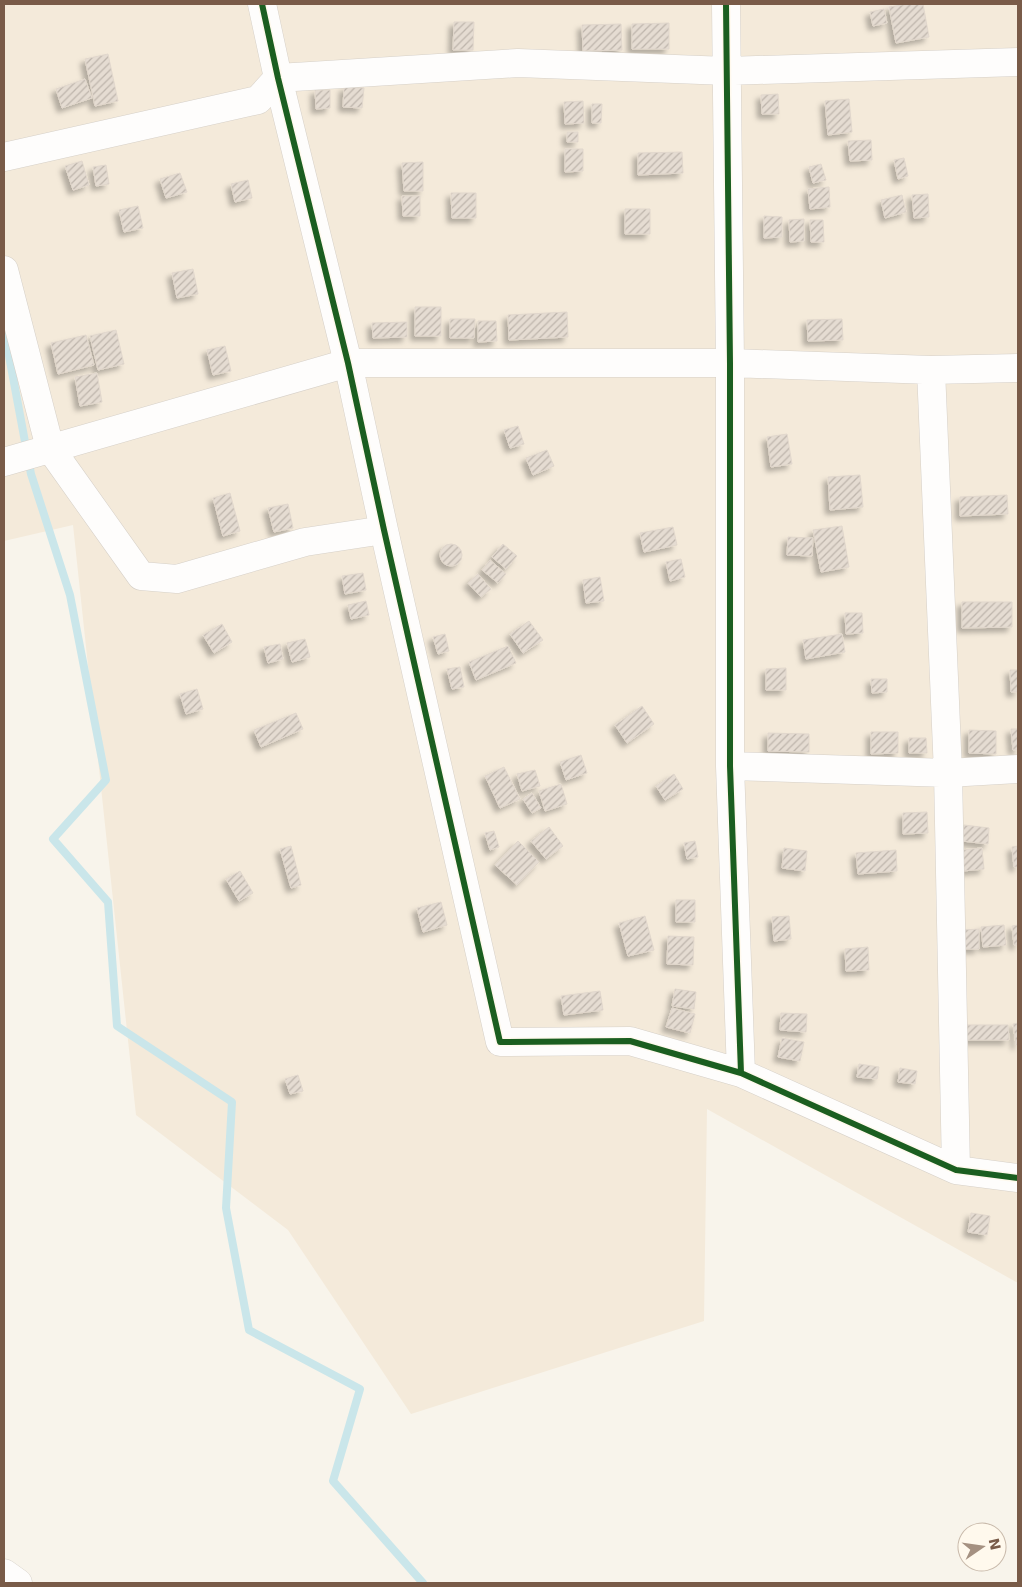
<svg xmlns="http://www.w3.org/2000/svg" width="1022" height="1587" viewBox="0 0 1022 1587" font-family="'DejaVu Sans',sans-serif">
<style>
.residential{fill:#f4eada}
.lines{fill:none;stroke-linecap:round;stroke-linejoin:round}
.stream{stroke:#cae6ea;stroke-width:8}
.building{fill:url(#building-hatch);stroke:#e1d7cc;filter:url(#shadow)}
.street-casing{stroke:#d6d0c8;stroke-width:29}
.street{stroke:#fefdfc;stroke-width:28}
.cycleway-casing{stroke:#fff9ed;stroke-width:9}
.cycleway{stroke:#1b5e20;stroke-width:6}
</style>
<defs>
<pattern id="building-hatch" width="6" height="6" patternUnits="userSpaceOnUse" patternTransform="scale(1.25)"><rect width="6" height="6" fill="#e5dcd2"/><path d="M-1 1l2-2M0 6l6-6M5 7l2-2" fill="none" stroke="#beb5ac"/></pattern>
<filter id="shadow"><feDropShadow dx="-4.5" dy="4.5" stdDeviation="2.5" flood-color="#0004"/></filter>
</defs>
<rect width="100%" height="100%" fill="#f8f4eb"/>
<!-- residential -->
<path class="residential" d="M4 4H1018V1283L707 1109 704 1321 411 1414 288 1230 136 1115 73 525 4 541Z"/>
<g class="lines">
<!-- stream -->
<path class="stream" d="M4 329 31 474 70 595 106 780 53 839 108 902 117 1026 232 1102 226 1208 249 1330 360 1389 333 1481 423 1583"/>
</g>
<!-- building -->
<path class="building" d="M908 4H923L929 37 896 43 889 7Z
M884 9 887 23 873 26 870 12Z
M454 22H474L473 50H453Z
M669 23V49H632V24Z
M621 24 622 50 583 51 582 25Z
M108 54 118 101 95 106 85 59Z
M85 79 92 98 62 108 56 89Z
M344 87 364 88 362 108 343 107Z
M315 90H330V108L316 109Z
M778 94 779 114H762L761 95Z
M849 99 852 132 828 135 825 101Z
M583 101 584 123 565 124 564 102Z
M592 104H602L601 123H592Z
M567 132H578V142H567Z
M871 140 872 160 850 161 848 141Z
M565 149H583V171L565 172Z
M682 152 683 173 638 175V153Z
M904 158 908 176 898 179 894 160Z
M82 161 89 185 73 190 65 166Z
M423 162V191H404L402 163Z
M821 164 826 180 813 183 809 167Z
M106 165 109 184 96 186 93 167Z
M180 173 187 192 166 198 160 179Z
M248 180 252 198 235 202 231 184Z
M829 187 830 207 810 209 808 189Z
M451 193H476V218H452Z
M928 194 929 217 914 218 912 195Z
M902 195 906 212 885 218 881 200Z
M402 196H420V216H403Z
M138 206 143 228 124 232 119 210Z
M625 209H650V234H625Z
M764 216 782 217V237L764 238Z
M804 219V241L790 242 789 220Z
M810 220H823L824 242H811Z
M193 269 198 294 177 298 172 273Z
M415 307H441V336H415Z
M567 312 568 337 509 340 508 315Z
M450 319H475L474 338H450Z
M842 319 843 340 808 341 807 320Z
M478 321H496L497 341 478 342Z
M407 322V337L373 338 372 323Z
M116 330 124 364 98 370 90 336Z
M86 335 94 365 58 374 51 343Z
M225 346 231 371 213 375 207 350Z
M97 373 102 402 80 406 75 377Z
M518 426 524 444 510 448 504 430Z
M787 434 792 464 771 467 767 437Z
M547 450 554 466 533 475 526 458Z
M860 475 863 507 830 510 828 477Z
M230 493 240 531 223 536 213 498Z
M1007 495 1008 514 960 516V497Z
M288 504 293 528 274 532 268 508Z
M842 526 849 567 821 572 813 530Z
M673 527 677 545 644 552 640 533Z
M788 537 813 538 812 556 787 555Z
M440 555a11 11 0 1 1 22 0a11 11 0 1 1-22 0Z
M503 544 517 556 506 569 492 557Z
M681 559 685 577 670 581 666 562Z
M490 560 506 574 498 583 482 570Z
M363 573 366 590 345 594 342 576Z
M478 574 491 589 481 597 468 583Z
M600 577 604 601 586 603 583 580Z
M366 601 369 615 351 619 348 605Z
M962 602H1012V627L962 628Z
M845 613H862L863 633 846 634Z
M529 621 543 640 523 653 510 634Z
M222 624 232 642 214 653 203 635Z
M445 634 449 651 438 654 433 637Z
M842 634 845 652 806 659 803 640Z
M305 639 310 657 292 662 287 643Z
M280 644 283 659 268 663 264 647Z
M508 646 516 663 476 680 469 662Z
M460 667 464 687 452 689 447 669Z
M786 668V690H766V669Z
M1010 670H1018V692H1011Z
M871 679H887V692L872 693Z
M197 689 203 709 186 714 180 694Z
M642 706 654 724 627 743 615 725Z
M296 713 303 729 261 747 254 730Z
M1011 729H1018V750H1013Z
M969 730 996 731V754L969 753Z
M871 732H898V753L871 754Z
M768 733 809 734V752L768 751Z
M909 738H926L927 753H909Z
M581 755 587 773 566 780 560 762Z
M504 767 520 799 500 808 485 776Z
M535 770 540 786 522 791 517 774Z
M674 774 683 789 665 800 656 786Z
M561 784 567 804 545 811 539 791Z
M532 793 541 808 532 813 523 799Z
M927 812 928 833 903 834V813Z
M964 825 989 828 988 844 962 841Z
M549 827 563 846 546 859 531 841Z
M494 831 499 847 490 850 485 833Z
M518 841 539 862 517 885 495 865Z
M695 841 698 857 687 859 684 843Z
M291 846 301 885 291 888 280 849Z
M1018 846V867H1014L1012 847Z
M784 848 807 851 805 871 782 868Z
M982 848 984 869 963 871 961 850Z
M896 850 897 871 858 874 856 853Z
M240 871 253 893 239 901 226 879Z
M676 900H695V922H676Z
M441 902 447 925 423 932 417 908Z
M645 916 654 950 628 956 619 923Z
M789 916 791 939 774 941 772 917Z
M1004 925 1006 945 983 947 981 927Z
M1018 925V945H1014L1012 926Z
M979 929V949H962L961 930Z
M668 936 694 937 693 965 667 964Z
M868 947 869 970 846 971 845 949Z
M675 989 696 992 694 1009 672 1006Z
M600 991 603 1010 564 1015 561 996Z
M672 1008 695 1014 690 1033 666 1027Z
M781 1013 807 1014 806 1032 780 1030Z
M1018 1023V1045H1016L1013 1024Z
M967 1025H1008L1009 1040H966Z
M782 1038 804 1042 800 1061 778 1057Z
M859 1064 879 1067 877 1079 857 1077Z
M900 1068 917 1071 915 1084 898 1082Z
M298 1075 303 1091 290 1094 285 1079Z
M971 1213 990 1216 987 1235 968 1232Z"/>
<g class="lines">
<!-- street casing -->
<g class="street-casing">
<path id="street" d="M262 4 278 78 348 363 384 530 500 1042 630 1041 741 1073 956 1170 1018 1178
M726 4 730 363V766L741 1073
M4 157 258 100 278 78 518 63 727 71 1018 62
M4 270 50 448 141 576 177 579 305 542 384 530
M931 370 948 773 956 1170
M4 462 348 363H730L931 370 1018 368
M730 766 948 773 1018 769
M4 1573 18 1583"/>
</g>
<!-- street -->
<use href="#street" class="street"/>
<!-- cycleway casing -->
<g class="cycleway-casing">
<path id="cycleway" d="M262 4 278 78 348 363 384 530 500 1042 630 1041 741 1073 956 1170 1018 1178
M726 4 730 363V766L741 1073"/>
</g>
<!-- cycleway -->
<use href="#cycleway" class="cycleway"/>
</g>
<!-- border -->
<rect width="1022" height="1587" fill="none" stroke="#795b48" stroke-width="10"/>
<!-- north arrow -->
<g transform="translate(982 1547) rotate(77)"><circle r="24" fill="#fff9ed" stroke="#c9baab"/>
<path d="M0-4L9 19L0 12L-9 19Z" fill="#a59181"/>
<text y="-8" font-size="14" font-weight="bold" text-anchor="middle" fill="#795b48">N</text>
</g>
</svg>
